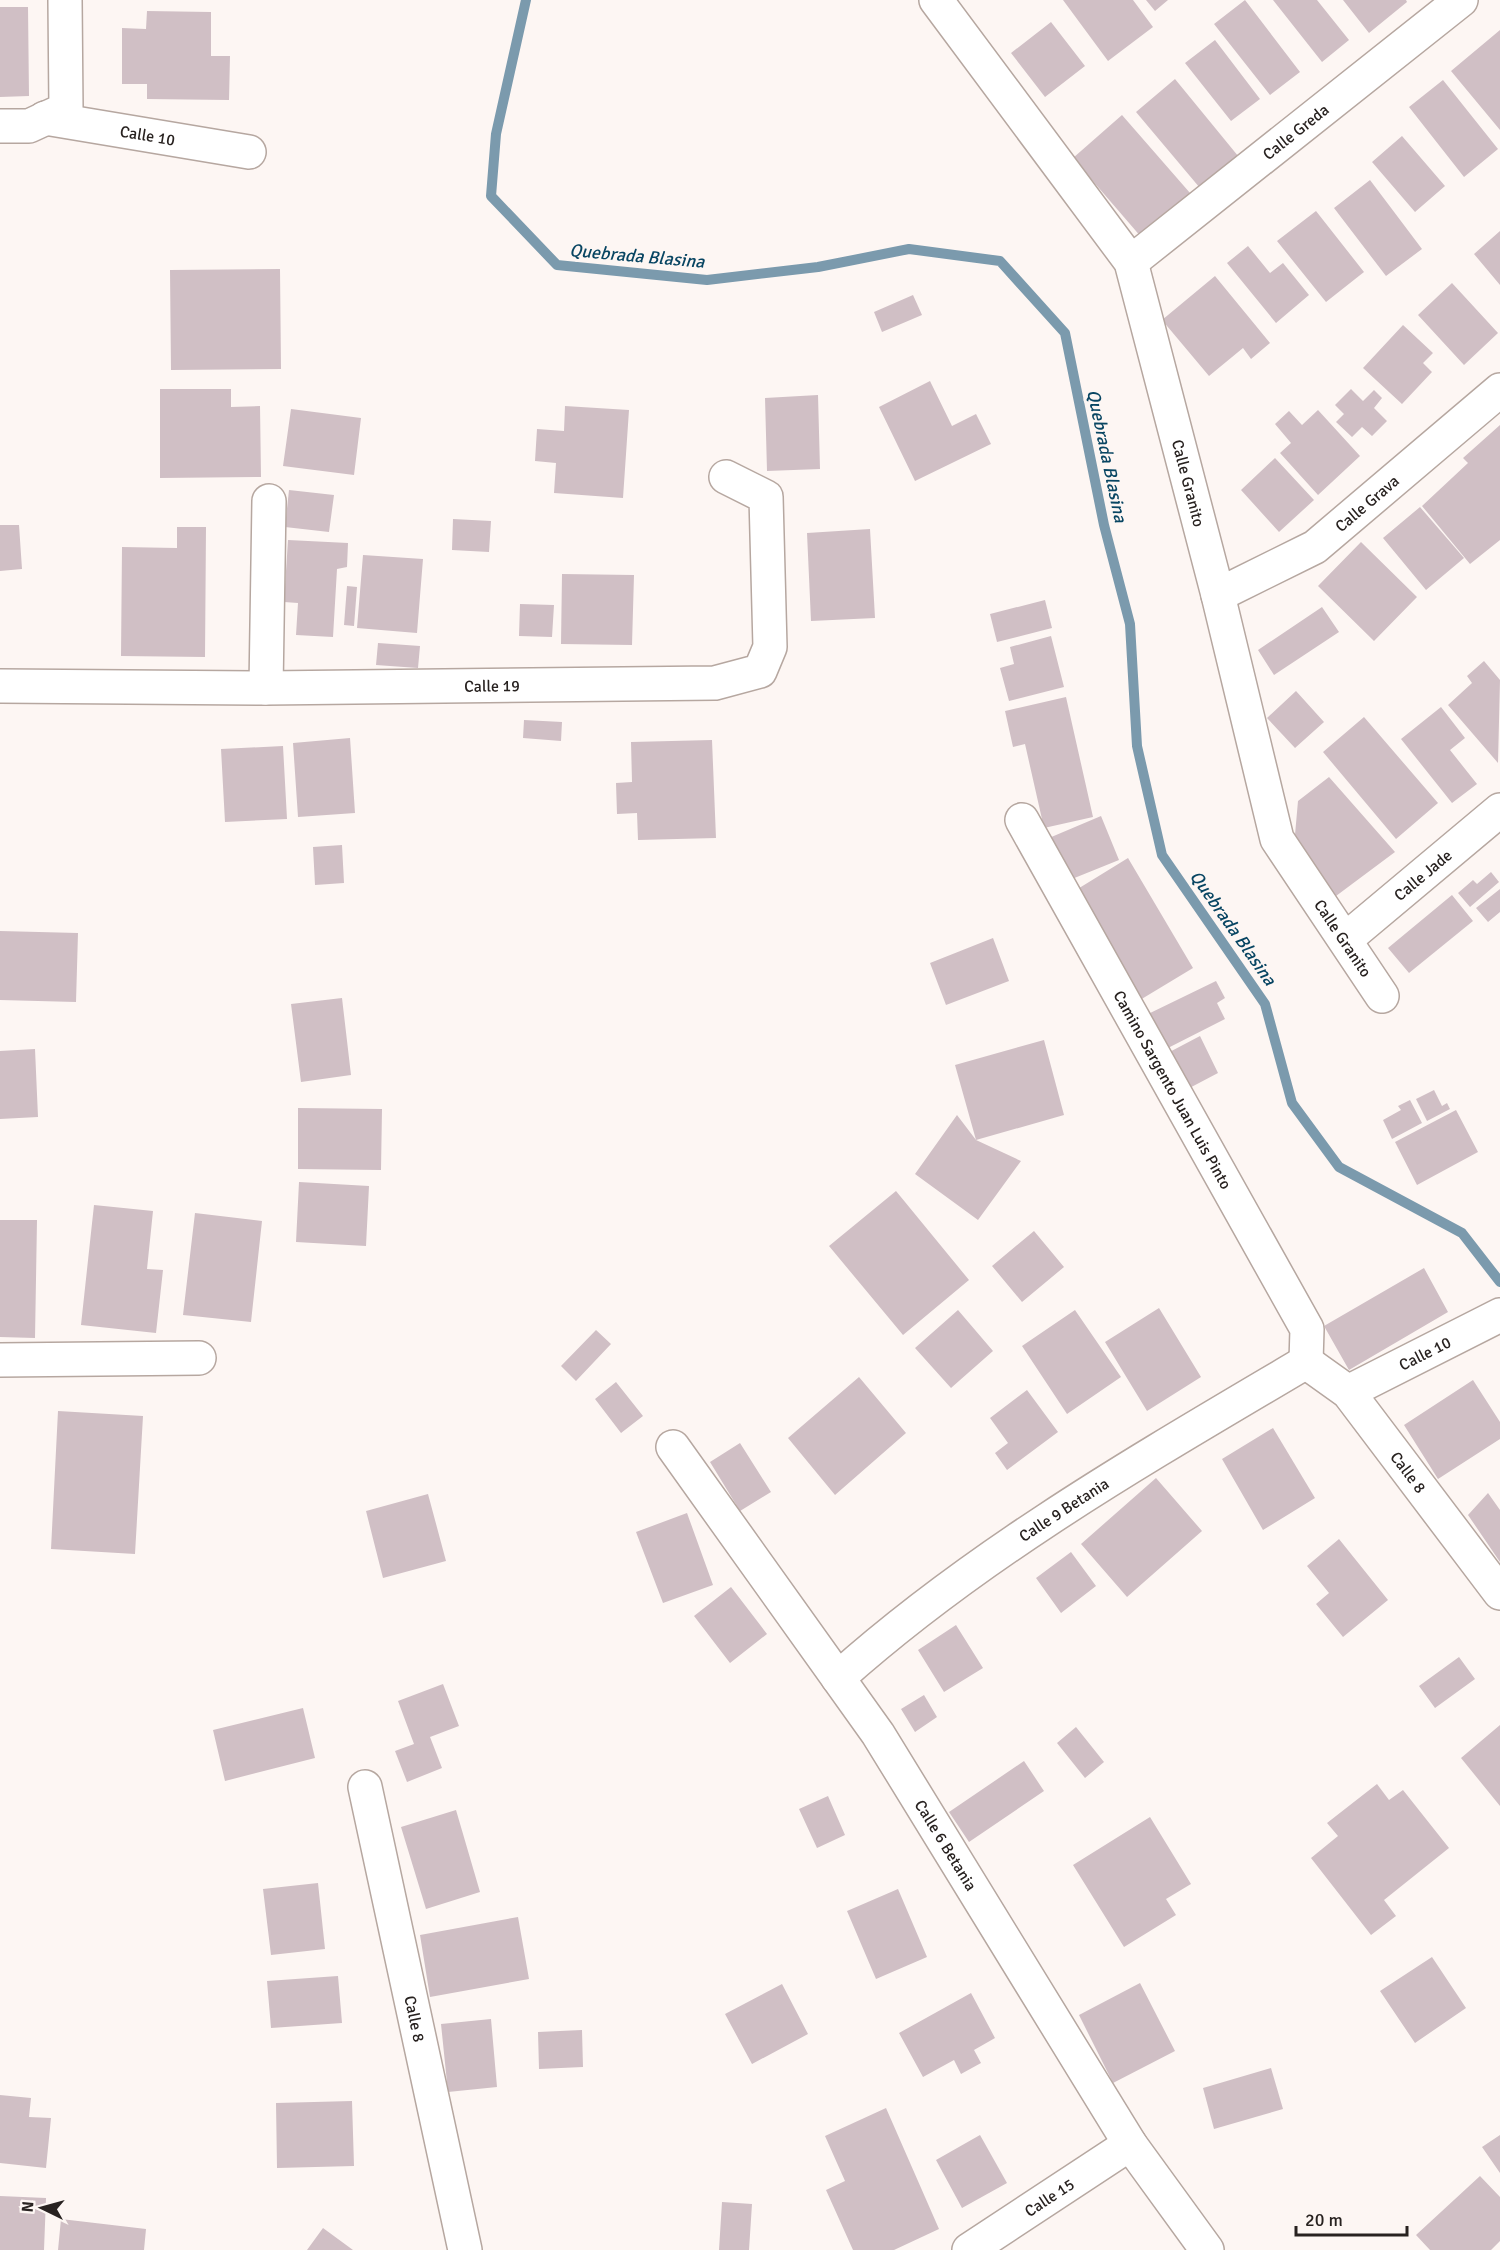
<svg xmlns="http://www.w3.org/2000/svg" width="1500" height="2250" viewBox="0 0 1500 2250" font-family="Signika,sans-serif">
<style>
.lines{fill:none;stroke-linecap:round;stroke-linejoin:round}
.stream{stroke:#7b9aad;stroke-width:10}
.building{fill:#d0bfc5}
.minor-casing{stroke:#b6a7a0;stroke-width:36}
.minor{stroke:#fff;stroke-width:33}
.labels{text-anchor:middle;stroke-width:6;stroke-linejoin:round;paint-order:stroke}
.street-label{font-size:16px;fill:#282220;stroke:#fdf6f3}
.water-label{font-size:18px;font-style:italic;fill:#084562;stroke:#fdf6f3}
</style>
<rect width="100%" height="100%" fill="#fdf6f3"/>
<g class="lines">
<!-- stream -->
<path class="stream" d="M526 0 496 134 491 196 557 265 707 280 818 267 909 249 1000 261 1065 333 1104 525 1130 624 1137 746 1162 855 1265 1004 1292 1103 1339 1167 1462 1233 1500 1282"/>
</g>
<!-- building -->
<path class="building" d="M1063 0H1133L1153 27 1108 61Z
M1146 0H1168L1155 11Z
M1245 0 1300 72 1270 95 1214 24Z
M1273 0H1317L1349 40 1322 62Z
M1343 0H1406L1407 2 1369 33Z
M0 7H28L29 96 0 97Z
M147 11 211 12V56H230L229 100 147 99V84H122V28L146 29Z
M1051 22 1085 66 1045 97 1011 53Z
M1500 30V130L1451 71Z
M1215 40 1260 99 1231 121 1185 63Z
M1175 79 1243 162 1205 194 1136 112Z
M1443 80 1498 149 1464 177 1409 107Z
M1122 115 1197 201 1148 245 1073 158Z
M1402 136 1445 186 1415 212 1372 162Z
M1370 180 1422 249 1386 276 1334 208Z
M1316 211 1364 272 1326 302 1277 241Z
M1500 231V285L1474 254Z
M1248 246 1270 273 1283 263 1309 295 1276 323 1227 263Z
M280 269 281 369 171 370 170 270Z
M1215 276 1270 343 1251 359 1243 348 1209 376 1162 320Z
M1452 283 1498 333 1464 365 1418 315Z
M913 295 922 315 882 332 874 312Z
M1403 325 1433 353 1423 363 1432 372 1402 404 1363 368Z
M930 381 952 426 976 414 991 444 915 481 879 407Z
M160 389H231V407L260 406 261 477 160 478Z
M1351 389 1363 401 1374 390 1382 398 1374 408 1387 421 1372 436 1362 427 1352 437 1336 422 1344 414 1335 405Z
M818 395 820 469 767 471 765 398Z
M565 406 629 410 623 498 554 493 556 463 535 461 537 429 564 431Z
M291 409 361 418 354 475 283 466Z
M1318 410 1360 456 1318 495 1280 453 1291 443 1275 424 1289 411 1302 425Z
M1500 425V540L1470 564 1422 506 1468 463 1463 458Z
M1275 458 1314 500 1279 532 1241 490Z
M289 490 334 495 329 532 285 527Z
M1420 507 1464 558 1426 590 1383 538Z
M453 519 491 521 489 552 452 550Z
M0 525H19L22 569 0 571Z
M177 527H206L205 657 121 656 122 547 177 548Z
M870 529 875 618 811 621 807 533Z
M288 540 348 543 347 567 337 569 333 637 296 635 298 603 284 602Z
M1361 542 1417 597 1374 641 1318 586Z
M363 555 423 559 417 633 357 628Z
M562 574 634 575 632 645 561 644Z
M347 586 357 587 354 626 344 625Z
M1045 600 1052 628 997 642 990 614Z
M520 604 554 605 552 637 519 636Z
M1322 607 1339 632 1274 675 1258 650Z
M1051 636 1064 687 1009 701 1000 668 1014 664 1010 647Z
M378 643 420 646 418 668 376 665Z
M1484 661 1500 680 1498 763 1448 705 1472 683 1467 676Z
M1296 691 1324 722 1295 748 1267 718Z
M1066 697 1093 817 1044 828 1025 744 1013 747 1005 711Z
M1441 707 1465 738 1450 750 1477 784 1452 803 1401 739Z
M1364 717 1438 803 1396 839 1323 752Z
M524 720 562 722 561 741 523 738Z
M350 738 355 813 298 817 293 743Z
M712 740 716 838 638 840 637 813 617 814 616 783 632 782 631 742Z
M283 746 287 819 225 822 221 749Z
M1329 777 1395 852 1336 896 1294 846 1298 801Z
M1101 816 1119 860 1067 881 1049 838Z
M342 845 344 883 315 885 313 847Z
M1128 858 1193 968 1140 1000 1076 890Z
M1491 872 1499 882 1470 907 1458 893 1473 880 1477 884Z
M1500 889V912L1488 922 1476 908Z
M1452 895 1473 921 1409 973 1388 948Z
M0 931 78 933 76 1002 0 1000Z
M993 938 1009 981 946 1005 930 963Z
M1216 981 1225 998 1217 1003 1225 1019 1164 1050 1146 1015Z
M342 998 351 1075 301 1082 291 1004Z
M1200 1036 1218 1073 1180 1093 1162 1056Z
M1044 1040 1064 1115 976 1140 955 1065Z
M35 1049 38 1117 0 1119V1051Z
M1434 1090 1442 1106 1447 1103 1450 1109 1427 1121 1416 1099Z
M1410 1100 1422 1123 1392 1139 1383 1120 1401 1110 1398 1106Z
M298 1108 382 1109 381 1170 298 1169Z
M1456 1110 1478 1152 1417 1185 1395 1142Z
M957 1115 976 1140 1021 1161 978 1220 915 1174Z
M299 1182 369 1186 366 1246 296 1242Z
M896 1191 969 1280 903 1335 829 1246Z
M94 1205 153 1211 147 1269 163 1270 156 1333 81 1325Z
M195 1213 262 1221 251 1322 183 1315Z
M0 1220H37L35 1338 0 1337Z
M1034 1231 1064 1267 1022 1302 992 1266Z
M1424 1268 1448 1312 1349 1370 1324 1326Z
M1159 1308 1201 1377 1147 1411 1105 1342Z
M958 1310 993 1351 951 1388 915 1348Z
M1075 1310 1121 1377 1067 1414 1022 1346Z
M596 1330 611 1344 576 1381 561 1366Z
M859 1377 906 1433 835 1495 788 1438Z
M1473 1380 1500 1422V1439L1438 1479 1404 1425Z
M616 1382 643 1416 621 1433 595 1399Z
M1027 1390 1058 1432 1007 1470 995 1453 1008 1443 990 1418Z
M58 1411 143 1416 135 1554 51 1549Z
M1273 1428 1315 1498 1263 1530 1222 1459Z
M740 1443 771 1492 740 1511 710 1462Z
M1156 1478 1202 1531 1127 1597 1081 1544Z
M1488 1493 1500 1510V1562L1468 1515Z
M428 1494 446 1561 383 1578 366 1511Z
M687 1513 713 1585 663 1603 636 1532Z
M1339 1539 1388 1600 1343 1637 1316 1604 1329 1593 1307 1566Z
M1071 1552 1096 1586 1061 1613 1036 1578Z
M731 1587 767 1634 730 1663 694 1616Z
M956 1625 983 1668 944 1692 918 1650Z
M1459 1657 1475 1679 1435 1708 1419 1686Z
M443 1684 459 1726 430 1737 442 1768 407 1782 395 1751 414 1744 398 1701Z
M924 1695 937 1717 915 1732 901 1709Z
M303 1708 315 1758 225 1781 213 1730Z
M1500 1725V1806L1461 1758Z
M1076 1727 1104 1762 1085 1778 1057 1743Z
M1024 1761 1044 1791 969 1842 949 1812Z
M1377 1784 1389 1800 1403 1790 1449 1848 1384 1900 1396 1916 1371 1935 1311 1858 1338 1836 1327 1823Z
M828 1796 845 1835 817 1848 799 1809Z
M456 1810 480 1892 426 1909 401 1827Z
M1150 1817 1191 1884 1166 1899 1176 1915 1124 1947 1073 1865Z
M318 1883 325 1949 271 1955 263 1889Z
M898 1889 927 1957 876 1979 847 1911Z
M518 1917 529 1979 430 1997 420 1935Z
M1432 1957 1466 2008 1415 2043 1380 1991Z
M338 1976 342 2023 271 2028 267 1981Z
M1140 1983 1175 2051 1113 2083 1079 2015Z
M782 1984 808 2034 752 2064 725 2014Z
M971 1993 995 2038 974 2050 981 2063 961 2074 954 2060 923 2077 899 2033Z
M491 2019 497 2087 448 2092 441 2024Z
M582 2030 583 2067 539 2069 538 2032Z
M1271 2068 1283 2109 1214 2129 1203 2088Z
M0 2095 31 2098 29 2117 51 2118 46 2168 0 2163Z
M352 2101 354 2166 277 2168 276 2103Z
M886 2108 939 2229 894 2250H853L826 2190 845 2181 825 2136Z
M980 2135 1007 2183 962 2208 936 2160Z
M1500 2135V2173L1482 2147Z
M1480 2176 1500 2197V2241L1491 2250H1430L1416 2235Z
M0 2196 46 2198 44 2250H0Z
M722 2202 752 2204 749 2250H719Z
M61 2219 146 2229 144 2250H58Z
M323 2228 353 2250H307Z"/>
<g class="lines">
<!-- minor casing -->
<g class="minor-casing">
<g id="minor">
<path id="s1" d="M936 0 1131 262 1218 595 1277 839 1382 996"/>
<path id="s2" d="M45 118 249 152"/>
<path d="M0 126H29L66 109 65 0"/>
<path id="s3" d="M1131 262 1461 0"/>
<path id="s4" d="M1218 595 1315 547 1500 390"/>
<path id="s5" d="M0 686 266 688 715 683 760 671 770 647 766 497 726 477"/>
<path d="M266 688 269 501"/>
<path id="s6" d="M1022 820 1307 1329 1306 1362"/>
<path id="s7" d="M1346 939 1500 810"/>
<path d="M0 1360 199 1358"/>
<path id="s8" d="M1306 1362 1348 1392 1500 1593"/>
<path id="s9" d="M1348 1392 1500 1315"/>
<path id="s10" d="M673 1447 878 1734 1130 2144 1207 2250"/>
<path id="s11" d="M838 1678C979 1552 1144 1458 1306 1362"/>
<path id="s12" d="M365 1787 465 2250"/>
<path id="s13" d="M969 2250 1130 2144"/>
</g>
</g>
<!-- minor -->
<use href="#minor" class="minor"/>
</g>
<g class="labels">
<!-- street labels -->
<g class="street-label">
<text dy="6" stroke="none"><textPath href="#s3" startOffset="210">Calle Greda</textPath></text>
<text dy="6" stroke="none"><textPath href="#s2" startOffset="104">Calle 10</textPath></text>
<text dy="6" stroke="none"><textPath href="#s1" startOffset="555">Calle Granito</textPath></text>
<text dy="6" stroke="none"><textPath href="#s4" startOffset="176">Calle Grava</textPath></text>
<text dy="6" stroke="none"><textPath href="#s5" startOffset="492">Calle 19</textPath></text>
<text dy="6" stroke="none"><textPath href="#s7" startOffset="100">Calle Jade</textPath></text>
<text dy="6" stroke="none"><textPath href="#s1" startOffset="1041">Calle Granito</textPath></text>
<text dy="6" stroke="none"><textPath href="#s6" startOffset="309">Camino Sargento Juan Luis Pinto</textPath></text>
<text dy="6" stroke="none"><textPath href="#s9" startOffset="86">Calle 10</textPath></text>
<text dy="6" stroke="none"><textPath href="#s8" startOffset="152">Calle 8</textPath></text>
<text dy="6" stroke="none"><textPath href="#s11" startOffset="282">Calle 9 Betania</textPath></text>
<text dy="6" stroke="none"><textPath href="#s10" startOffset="483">Calle 6 Betania</textPath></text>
<text dy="6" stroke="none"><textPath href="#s12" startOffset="237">Calle 8</textPath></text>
<text dy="6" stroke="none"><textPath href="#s13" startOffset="96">Calle 15</textPath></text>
</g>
<!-- water labels -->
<g class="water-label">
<text transform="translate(637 256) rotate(5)" y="6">Quebrada Blasina</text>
<text transform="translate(1107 456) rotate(78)" y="6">Quebrada Blasina</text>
<text transform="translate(1233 928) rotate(55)" y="6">Quebrada Blasina</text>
</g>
</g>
<!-- north arrow -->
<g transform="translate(42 2208) rotate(275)" stroke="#fdf6f3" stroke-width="4.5" paint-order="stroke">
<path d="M0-4.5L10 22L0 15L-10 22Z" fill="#282220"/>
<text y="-9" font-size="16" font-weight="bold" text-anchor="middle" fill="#282220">N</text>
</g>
<!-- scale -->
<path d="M1296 2226v9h111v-9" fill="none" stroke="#282220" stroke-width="3"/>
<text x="1305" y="2226" font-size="18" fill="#282220" stroke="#fdf6f3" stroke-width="4.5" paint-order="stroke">20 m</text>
</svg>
